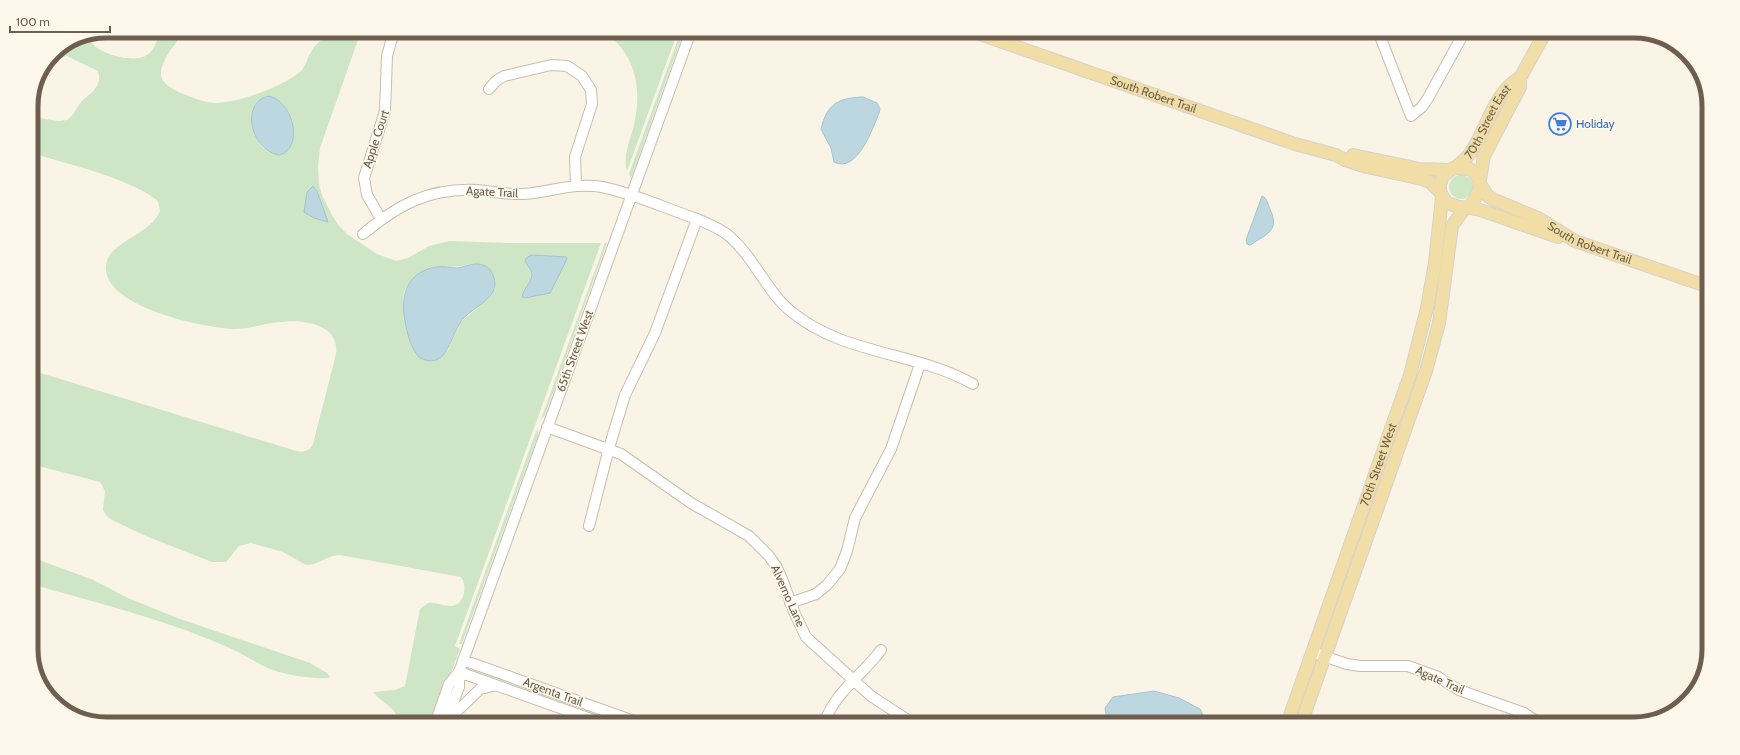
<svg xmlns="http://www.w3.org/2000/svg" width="1740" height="755" viewBox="0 0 1740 755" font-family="Cabin,sans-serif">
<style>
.green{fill:#cee5c6;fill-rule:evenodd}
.water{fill:#bdd7e0;stroke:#a4c4d1}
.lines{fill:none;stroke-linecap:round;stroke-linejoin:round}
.minor-casing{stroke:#c9bdad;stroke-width:12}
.major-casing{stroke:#d7d2cd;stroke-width:14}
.minor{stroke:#fff;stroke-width:10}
.major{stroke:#f0dea6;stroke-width:12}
.labels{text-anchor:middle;stroke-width:3;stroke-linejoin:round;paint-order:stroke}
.street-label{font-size:12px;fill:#6f5e4e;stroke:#fdf8eb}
.shop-label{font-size:12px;fill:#366cbe;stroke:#fdf8eb;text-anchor:start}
.rim{fill:none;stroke:#6f5e4e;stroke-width:5}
</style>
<rect width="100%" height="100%" fill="#f9f4e6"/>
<!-- green -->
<path class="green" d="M160 31H185C177 42 160 60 161 76 162 84 175 90 181 93 191 97 205 103 216 103 239 103 284 86 301 71 306 66 307 58 311 52 320 34 344 31 361 31L320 148 318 166 319 184 322 195 332 215 339 226 347 234 377 254 396 261 408 258 429 246 449 241 514 243H601L455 646 460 649 431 724H399C397 706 382 704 373 692L395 690 405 686 420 609 428 603C436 602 442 606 450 606 464 607 468 586 461 577L340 555C327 555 319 565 306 565L283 552 251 543 239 546 226 562H212L146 536 112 520 106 515 103 510 105 491 100 482 31 464V370L290 449C299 452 308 454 313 444L336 354C340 324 303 319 280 322 265 323 250 329 235 329 205 328 101 307 106 265 109 241 150 236 160 211L158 201C132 179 65 163 31 153V117L59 121 67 120C73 116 77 108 81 102 90 93 103 87 98 71L67 56 57 59 46 69 53 53 77 37 91 34V41C97 54 135 64 147 55 155 50 157 40 160 31ZM259 102H281C293 116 301 141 283 154 255 157 246 121 259 102ZM471 264 484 265 494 281 495 289 487 300 461 322 448 350 426 360C408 355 400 308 404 293 406 286 412 280 417 276 433 264 453 269 471 264Z
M604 31H678L627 171C623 156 629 144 633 129 643 90 637 56 604 31Z
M681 31H684L631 178 629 174Z
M1449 187a12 12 0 1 1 24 0a12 12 0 1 1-24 0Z
M605 243H607L545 415 541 419Z
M537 429 538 435 464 638 462 644H459Z
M31 557 93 580 128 598 180 619 310 663 327 673 330 677C322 681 282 674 273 670 261 666 250 658 238 652 173 621 101 604 31 584Z"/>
<!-- water -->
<path class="water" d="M268 96C292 99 305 147 280 155 252 152 239 104 268 96Z
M863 97 877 103 880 109 879 113C873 128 857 174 834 162L831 148 821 129C827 104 838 98 863 97Z
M313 186 317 191 328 222 314 218 304 212 307 192Z
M1262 196C1267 198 1268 204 1270 209 1280 231 1267 234 1250 245L1247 244 1246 240Z
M532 255 566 257 567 259 550 293 525 298 522 297C523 289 531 284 532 275 532 268 526 266 525 260L527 257Z
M476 264C484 264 490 267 493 275 502 298 475 305 463 319 451 332 448 372 420 358 411 349 407 333 405 321 400 295 407 272 436 267 444 266 451 268 458 268 464 267 470 264 476 264Z
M1154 691 1179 698 1200 709 1207 724H1112L1106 714 1105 708 1113 697Z"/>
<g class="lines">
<!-- minor casing -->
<g class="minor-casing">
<path id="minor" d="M1378 31 1411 116 1422 107 1428 98 1465 31
M489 89 496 81 504 76 551 65 567 66 582 76 591 90 592 104 575 157 576 186
M381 219 367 195 364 178 385 111 387 56 394 31
M363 234C398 205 428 188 476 190 492 191 507 195 524 194 550 192 576 182 602 187 633 193 667 209 697 219
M547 427 621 454 691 503 749 536 769 556 776 566 782 579 795 614 806 637 871 696 914 724
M589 526 609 448 625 395 655 333 697 219C708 224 720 228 729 236 755 258 766 292 793 313 845 355 917 352 973 384
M790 603 816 594 827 585 840 569 847 551 855 518 891 449 920 364
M1312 652 1347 664 1360 666H1408L1438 677 1459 690 1524 713 1540 724
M463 660 642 724
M459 672 605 724
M450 718 480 689 493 686
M435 724 449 684 459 672
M445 724 459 687V672L691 31
M824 724C835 691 861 677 881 650"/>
</g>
<!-- major casing -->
<g class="major-casing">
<g id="major">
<path id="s1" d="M971 31 1295 144 1336 155 1345 160 1367 167 1422 179 1430 182 1440 192"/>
<path d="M1353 155 1420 169 1450 170"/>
<path id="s2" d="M1456 167C1462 162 1469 157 1473 149 1487 127 1495 91 1520 78"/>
<path d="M1480 179 1484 156 1520 87V78L1546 31"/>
<path id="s3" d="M1480 184 1487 195 1492 199 1538 218 1575 241 1709 287"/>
<path d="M1469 207C1480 194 1486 181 1470 169L1453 168 1443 176 1440 184V192L1447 203 1459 207 1477 209 1558 237"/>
<path id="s4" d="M1287 724 1410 375 1427 308 1435 263 1442 197"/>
<path d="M1301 724 1426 371 1439 323 1452 226 1465 208"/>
</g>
</g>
<!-- minor -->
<use href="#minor" class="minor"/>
<!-- major -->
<use href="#major" class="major"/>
</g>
<!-- icons -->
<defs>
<g id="supermarket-ring" transform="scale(1.15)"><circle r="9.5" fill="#fdf8eb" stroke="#3f7fe0" stroke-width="1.5"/><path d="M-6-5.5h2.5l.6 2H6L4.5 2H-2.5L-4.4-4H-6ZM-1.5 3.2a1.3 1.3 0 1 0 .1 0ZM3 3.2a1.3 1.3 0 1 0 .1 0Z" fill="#3f7fe0"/></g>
</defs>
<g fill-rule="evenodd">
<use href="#supermarket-ring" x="1560" y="124"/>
</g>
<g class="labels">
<!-- street labels -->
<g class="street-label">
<text dy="4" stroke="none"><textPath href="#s1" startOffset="193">South Robert Trail</textPath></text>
<text dy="4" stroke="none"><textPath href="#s2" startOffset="56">70th Street East</textPath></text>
<text transform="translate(376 139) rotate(-72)" y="4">Apple Court</text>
<text transform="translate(492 192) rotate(3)" y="4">Agate Trail</text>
<text dy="4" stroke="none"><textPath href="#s3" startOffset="127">South Robert Trail</textPath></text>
<text transform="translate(575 351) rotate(-70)" y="4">65th Street West</text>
<text dy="4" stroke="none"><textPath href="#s4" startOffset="275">70th Street West</textPath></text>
<text transform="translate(788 596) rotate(66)" y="4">Alverno Lane</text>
<text transform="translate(1440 680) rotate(24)" y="4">Agate Trail</text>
<text transform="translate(553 692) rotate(20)" y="4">Argenta Trail</text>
</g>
<!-- shop labels -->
<g class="shop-label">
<text x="1576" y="128">Holiday</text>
</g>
</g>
<!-- crop -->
<path d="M0 0H1740V755H0ZM106 38H1634A68 68 0 0 1 1702 106V649A68 68 0 0 1 1634 717H106A68 68 0 0 1 38 649V106A68 68 0 0 1 106 38Z" fill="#fdf8eb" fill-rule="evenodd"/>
<path class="rim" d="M106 38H1634A68 68 0 0 1 1702 106V649A68 68 0 0 1 1634 717H106A68 68 0 0 1 38 649V106A68 68 0 0 1 106 38Z"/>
<!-- scale -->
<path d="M10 26v6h100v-6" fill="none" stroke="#6f5e4e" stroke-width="2"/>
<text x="16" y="26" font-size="12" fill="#6f5e4e" stroke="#fdf8eb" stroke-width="3" paint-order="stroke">100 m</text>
</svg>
